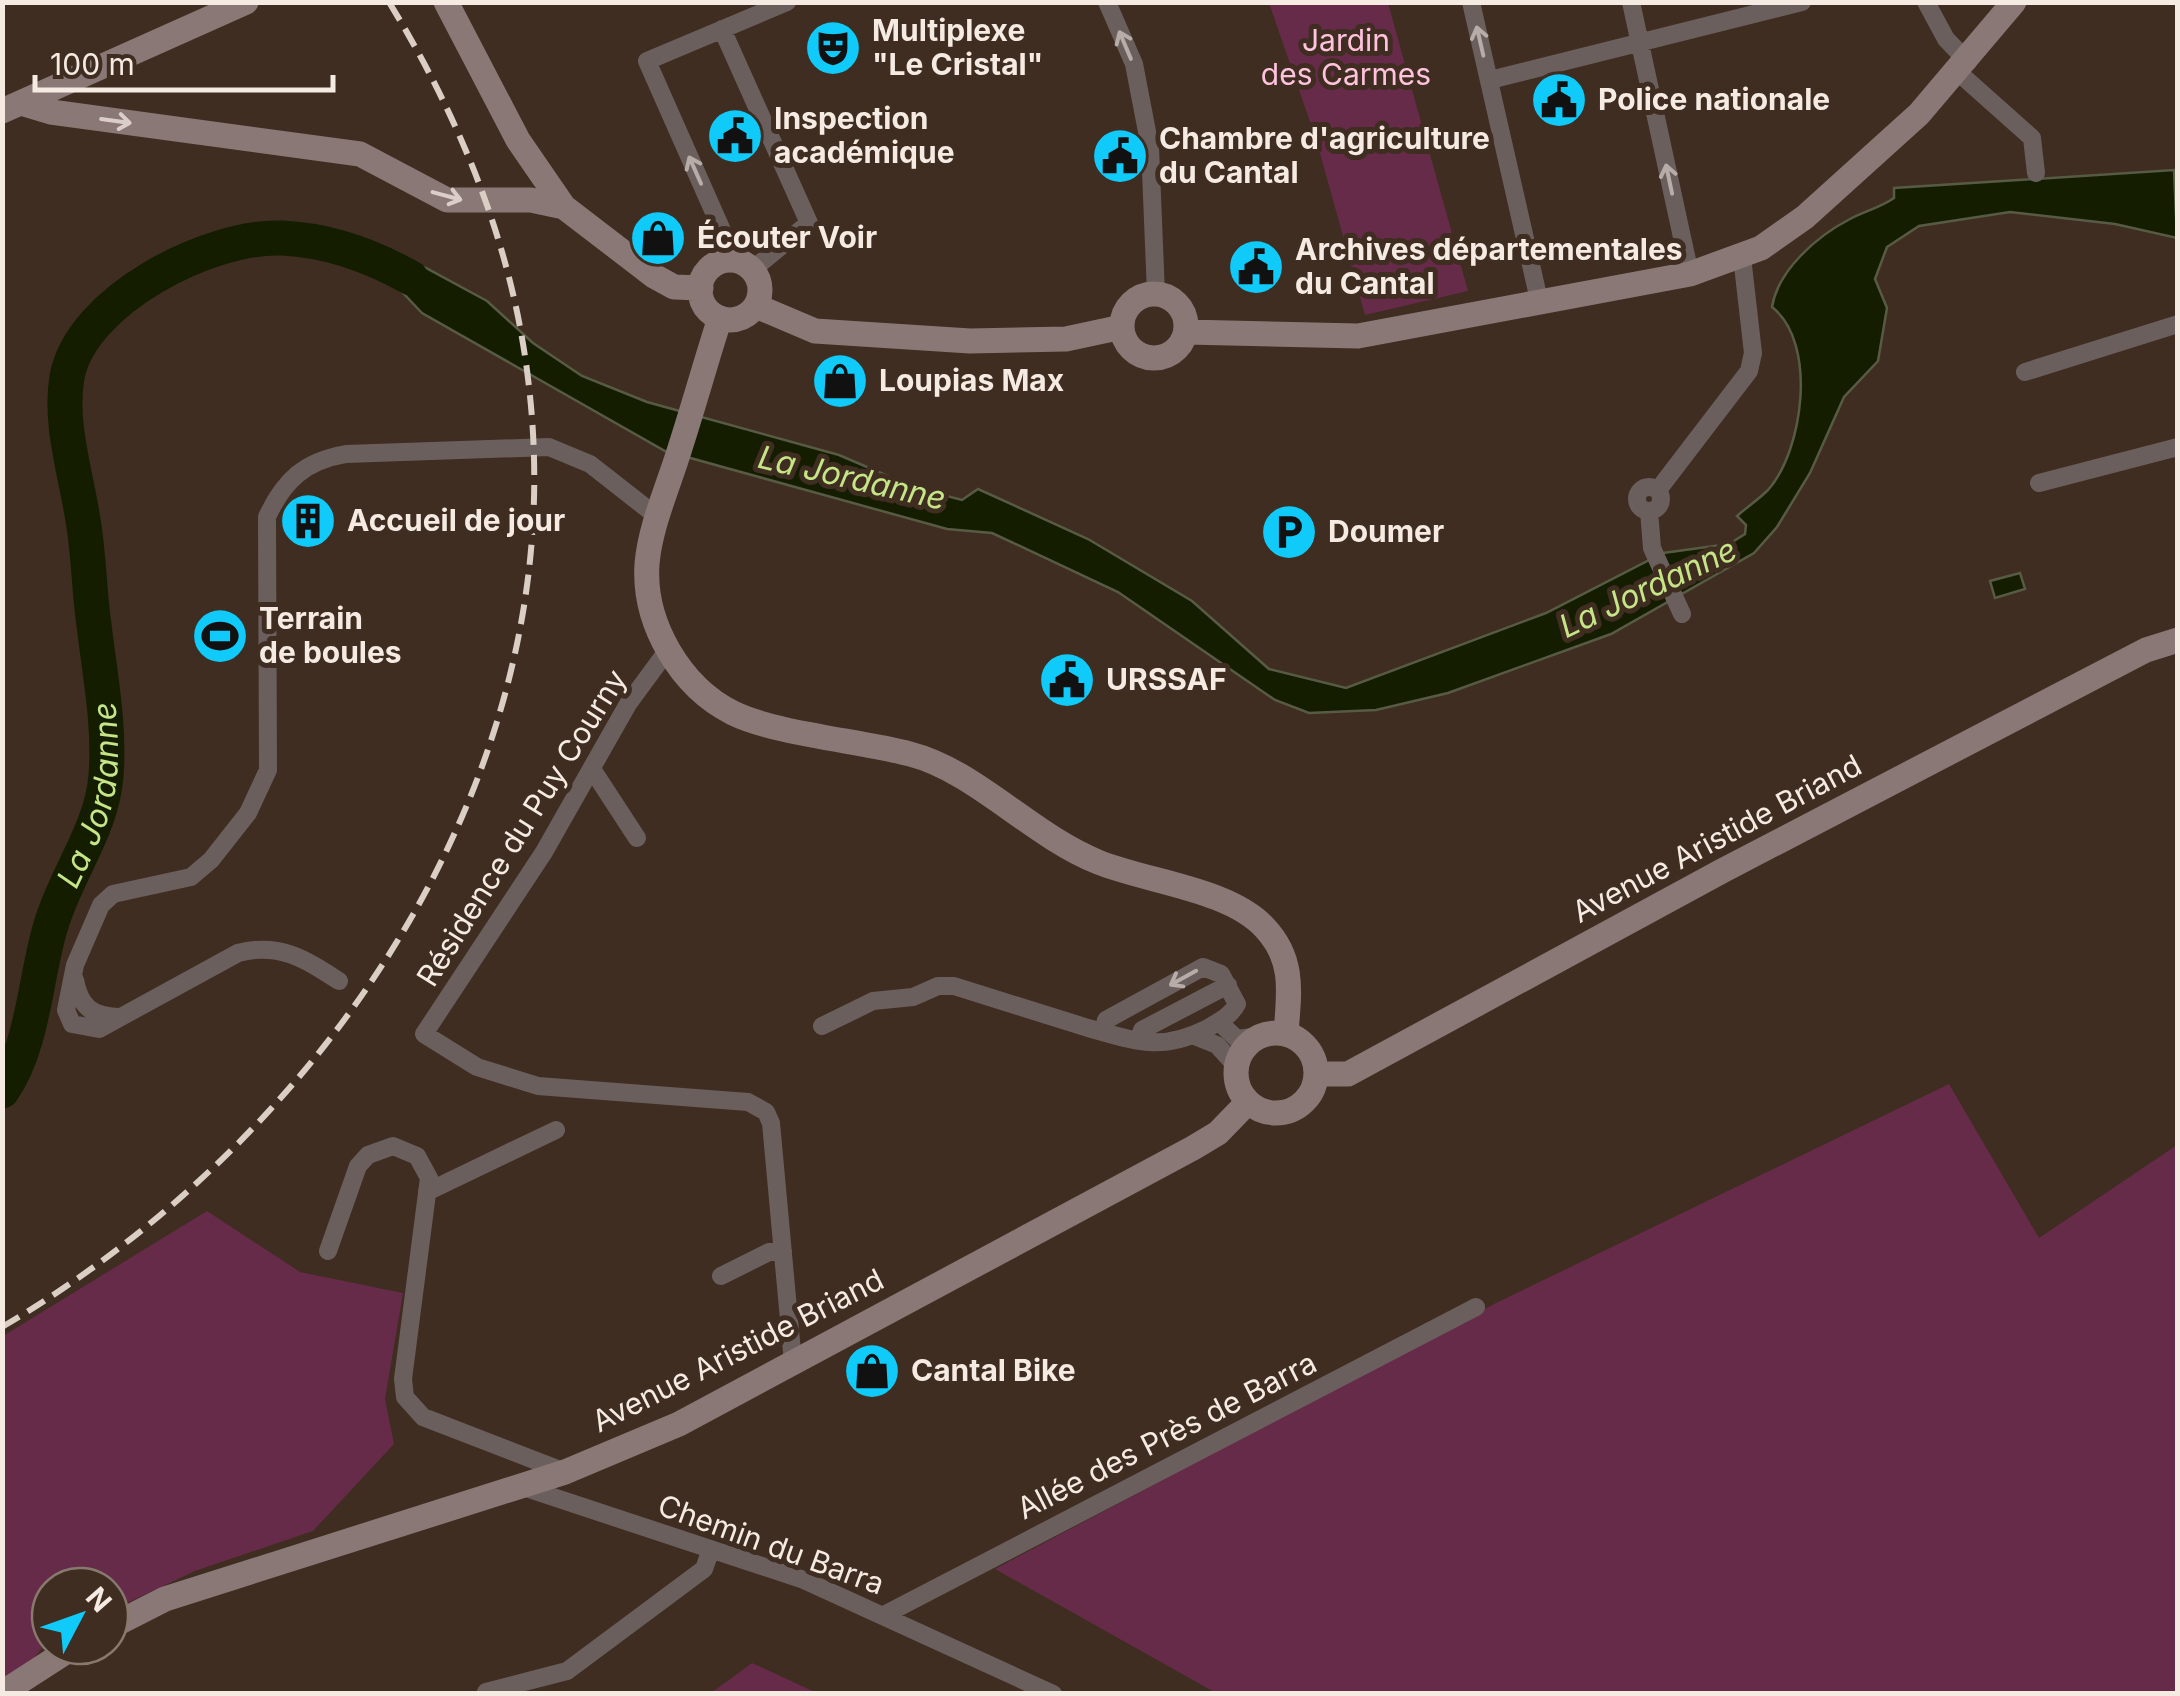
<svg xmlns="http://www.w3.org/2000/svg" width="2180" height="1696" viewBox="0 0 2180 1696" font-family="Inter,sans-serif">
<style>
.green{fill:#662b48}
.water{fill:#141d00;stroke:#585b44;stroke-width:2.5}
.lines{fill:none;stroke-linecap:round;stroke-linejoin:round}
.river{stroke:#141d00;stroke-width:35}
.street{stroke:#6b5f5e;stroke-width:18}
.secondary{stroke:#8a7876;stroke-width:25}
.rail{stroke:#dacec5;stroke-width:6;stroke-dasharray:20 10;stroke-linecap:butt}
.oneway{stroke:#b7aca7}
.oneway2{stroke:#dbcec8}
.labels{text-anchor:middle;stroke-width:10;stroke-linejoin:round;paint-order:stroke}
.poi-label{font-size:30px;font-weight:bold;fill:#f6ebe3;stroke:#3e2d20;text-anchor:start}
.park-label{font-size:30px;fill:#ffc3dd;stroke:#3e2d20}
.street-label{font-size:30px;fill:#f6ebe3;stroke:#3e2d20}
.water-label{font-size:32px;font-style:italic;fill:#c6e586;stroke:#3e2d20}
</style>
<rect width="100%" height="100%" fill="#3e2d20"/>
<!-- green -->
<path class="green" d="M1269 3H1388L1468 291 1365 315 1316 139Z
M212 619 239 639 229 653 202 633Z
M1949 1084 2039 1238 2177 1145V1693H1216L995 1569 1496 1303Z
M207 1211 300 1272 403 1293 385 1399 394 1444 313 1531 195 1571 110 1611V1586H50V1639L3 1694V1336Z
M752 1663 817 1693H711Z"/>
<!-- water -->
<path class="water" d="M2174 170 2177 238 2115 224 2010 212 1919 226 1887 247 1875 279 1887 308 1878 361 1844 397 1810 473 1777 527 1754 553 1611 634 1448 693 1376 710 1309 713 1275 700 1118 592 992 533 947 529 665 451 422 313 369 257 426 268 487 301 533 343 582 376 647 402 839 455 916 488 962 500 978 489 1088 539 1192 601 1269 669 1346 688 1546 613 1663 553 1729 544 1745 534 1746 525 1737 516C1747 507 1759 499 1768 490 1803 451 1818 343 1772 307 1778 270 1817 236 1850 219 1864 211 1880 208 1894 198V188Z
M2020 573 2025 589 1995 598 1990 581Z"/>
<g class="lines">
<!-- river -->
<path class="river" id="s1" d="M2 1091C34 1045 35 977 51 925 66 874 102 829 106 776 110 725 100 676 94 625 89 590 89 555 83 520 76 474 59 424 67 377 81 300 210 235 282 238 328 240 372 256 411 278"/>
<!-- street -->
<path class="street" d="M1107 2 1134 64 1150 147 1156 294
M1471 2 1539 300
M1631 2 1690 274
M1926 2 1946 39 1968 62
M722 29 809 223 752 270
M1959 73 2032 138 2036 173
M1490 80 1802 2
M727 261 724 235 647 61 787 2
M2025 372 2178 324
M2039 483 2178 447
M1637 499a12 12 0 1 1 24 0a12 12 0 1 1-24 0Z
M1658 490 1749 371 1753 353 1742 257
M1649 511 1652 548 1682 614
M667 651 628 704 544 852 424 1034 477 1067 538 1086 748 1102 766 1112 771 1123 793 1363
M592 769 637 838
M75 980C80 1006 91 1016 118 1017
M339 981C305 959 279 942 238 953L99 1029 72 1024 66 1010 75 965 101 905 113 894 191 877 211 860 248 813 268 770 267 517C284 480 305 461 346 454L549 447 590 464 659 518
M1219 1022 1237 1039 1260 1036
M822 1026 873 1001 913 997 938 986H954L1088 1028C1136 1041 1160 1052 1206 1029 1218 1022 1230 1017 1237 1004L1221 974 1203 967 1106 1020 1103 1032
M1192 1035 1217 1045 1236 1066
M1139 1040 1142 1030 1228 985
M427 1192 556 1130
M328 1251 358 1166 368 1155 393 1146 417 1156 429 1178 403 1379 405 1397 423 1417 565 1472
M721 1276 769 1252 783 1251
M520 1486 804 1580 1053 1694
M884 1615 1476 1307
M486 1692 567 1671 704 1569 710 1552"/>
<!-- secondary -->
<path class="secondary" d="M446 2 518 140 564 207
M21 103 51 112 360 154 447 200H531L564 207 654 276 674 287 701 288
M2 111 246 2
M700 290a30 30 0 1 1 60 0a30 30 0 1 1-60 0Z
M1122 326a32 32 0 1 1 64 0a32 32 0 1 1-64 0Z
M756 306 815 331 970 341 1066 339 1122 327
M720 318C706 361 694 405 680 448 669 485 650 526 647 564 643 624 681 687 733 713 776 734 861 741 910 754 976 771 1031 835 1098 862 1147 882 1230 889 1265 928 1295 960 1289 993 1286 1033
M1186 332 1358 336 1690 274 1761 248 1805 217 1919 114 2014 2
M1236 1073a40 40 0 1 1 80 0a40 40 0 1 1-80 0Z
M1316 1074H1348L1722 871 2146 650 2178 640
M110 1627 165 1599 565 1472 679 1424 1193 1148 1218 1133 1248 1102
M2 1693 75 1646"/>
<!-- rail -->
<path class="rail" d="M2 1327C325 1137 574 774 529 387 514 249 461 120 389 2"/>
</g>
<!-- one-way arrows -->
<defs><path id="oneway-shaft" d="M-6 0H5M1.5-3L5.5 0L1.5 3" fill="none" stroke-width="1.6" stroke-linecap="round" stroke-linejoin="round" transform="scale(2.5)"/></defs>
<g class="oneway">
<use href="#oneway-shaft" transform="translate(1480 41) rotate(-103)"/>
<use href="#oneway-shaft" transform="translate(1125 45) rotate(-113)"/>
<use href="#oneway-shaft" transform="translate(695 170) rotate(-114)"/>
<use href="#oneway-shaft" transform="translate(1669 179) rotate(-102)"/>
<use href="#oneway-shaft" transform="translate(1183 978) rotate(151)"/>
</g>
<g class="oneway2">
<use href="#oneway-shaft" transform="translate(116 121) rotate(8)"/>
<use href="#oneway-shaft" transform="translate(447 196) rotate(15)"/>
</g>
<!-- icons -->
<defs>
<g id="theatre-disc" transform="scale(2.875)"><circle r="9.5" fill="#10cafa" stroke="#3e2d20"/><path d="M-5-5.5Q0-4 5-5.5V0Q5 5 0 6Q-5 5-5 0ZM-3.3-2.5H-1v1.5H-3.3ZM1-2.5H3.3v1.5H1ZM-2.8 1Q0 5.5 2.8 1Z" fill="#111"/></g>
<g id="civic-disc" transform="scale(2.875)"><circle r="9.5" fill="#10cafa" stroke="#3e2d20"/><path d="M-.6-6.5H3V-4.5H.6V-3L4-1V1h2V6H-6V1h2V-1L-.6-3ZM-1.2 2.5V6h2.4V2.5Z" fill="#111"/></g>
<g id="shop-disc" transform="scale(2.875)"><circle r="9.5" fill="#10cafa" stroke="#3e2d20"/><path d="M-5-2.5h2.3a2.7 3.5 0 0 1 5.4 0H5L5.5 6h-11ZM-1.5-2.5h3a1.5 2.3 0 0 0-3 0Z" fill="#111"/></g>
<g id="building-disc" transform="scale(2.875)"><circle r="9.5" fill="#10cafa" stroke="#3e2d20"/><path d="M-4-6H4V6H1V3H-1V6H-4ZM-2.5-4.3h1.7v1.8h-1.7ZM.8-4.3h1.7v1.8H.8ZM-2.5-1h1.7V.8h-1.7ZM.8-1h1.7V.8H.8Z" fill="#111"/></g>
<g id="parking-disc" transform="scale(2.875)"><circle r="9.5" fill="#10cafa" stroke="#3e2d20"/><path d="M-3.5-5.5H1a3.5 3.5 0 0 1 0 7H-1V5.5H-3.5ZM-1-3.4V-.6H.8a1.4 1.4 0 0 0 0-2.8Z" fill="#111"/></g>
<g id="stadium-disc" transform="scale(2.875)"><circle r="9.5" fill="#10cafa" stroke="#3e2d20"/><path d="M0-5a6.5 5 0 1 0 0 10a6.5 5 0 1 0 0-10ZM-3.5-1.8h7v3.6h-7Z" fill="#111"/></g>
</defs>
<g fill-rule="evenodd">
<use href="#theatre-disc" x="833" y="48"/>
<use href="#civic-disc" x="1559" y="100"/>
<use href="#civic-disc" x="735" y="136"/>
<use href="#civic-disc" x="1120" y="156"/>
<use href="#shop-disc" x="658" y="238"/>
<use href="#civic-disc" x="1256" y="267"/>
<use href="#shop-disc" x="840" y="381"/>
<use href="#building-disc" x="308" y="521"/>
<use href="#parking-disc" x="1289" y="532"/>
<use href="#stadium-disc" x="220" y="636"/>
<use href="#civic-disc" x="1067" y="680"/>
<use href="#shop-disc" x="872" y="1371"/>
</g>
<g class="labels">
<!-- poi labels -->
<g class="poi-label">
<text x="872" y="41">Multiplexe<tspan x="872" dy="34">"Le Cristal"</tspan></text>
<text x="1598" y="110">Police nationale</text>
<text x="774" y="129">Inspection<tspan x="774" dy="34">académique</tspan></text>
<text x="1159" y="149">Chambre d'agriculture<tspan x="1159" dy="34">du Cantal</tspan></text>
<text x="697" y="248">Écouter Voir</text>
<text x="1295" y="260">Archives départementales<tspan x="1295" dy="34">du Cantal</tspan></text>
<text x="879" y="391">Loupias Max</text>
<text x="347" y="531">Accueil de jour</text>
<text x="1328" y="542">Doumer</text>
<text x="259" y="629">Terrain<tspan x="259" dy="34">de boules</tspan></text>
<text x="1106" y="690">URSSAF</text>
<text x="911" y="1381">Cantal Bike</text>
</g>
<!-- park labels -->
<g class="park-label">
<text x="1346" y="51">Jardin<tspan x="1346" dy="34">des Carmes</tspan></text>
</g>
<!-- street labels -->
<g class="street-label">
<text transform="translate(522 828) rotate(-58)" y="10">Résidence du Puy Courny</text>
<text transform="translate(1717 839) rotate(-28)" y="10">Avenue Aristide Briand</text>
<text transform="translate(738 1351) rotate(-27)" y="10">Avenue Aristide Briand</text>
<text transform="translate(1167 1436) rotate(-27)" y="10">Allée des Près de Barra</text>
<text transform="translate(771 1545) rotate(20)" y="10">Chemin du Barra</text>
</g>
<!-- water labels -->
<g class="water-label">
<text transform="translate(852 478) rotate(13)" y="11">La Jordanne</text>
<text transform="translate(1648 588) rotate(-25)" y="11">La Jordanne</text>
<text dy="11" stroke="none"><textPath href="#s1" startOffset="312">La Jordanne</textPath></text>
</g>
</g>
<!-- border -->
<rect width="2180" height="1696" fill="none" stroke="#f6ebe3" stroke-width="10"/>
<!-- north arrow -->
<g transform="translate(80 1616) rotate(49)"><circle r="48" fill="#3e2d20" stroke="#88796e" stroke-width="2.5"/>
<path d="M0-8L18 38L0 25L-18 38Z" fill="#10cafa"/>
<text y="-15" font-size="28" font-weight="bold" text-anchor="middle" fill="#f6ebe3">N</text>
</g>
<!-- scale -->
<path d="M35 75v15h298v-15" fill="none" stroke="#f6ebe3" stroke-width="5"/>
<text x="50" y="75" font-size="30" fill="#f6ebe3" stroke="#3e2d20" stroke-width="8" paint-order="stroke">100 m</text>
</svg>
